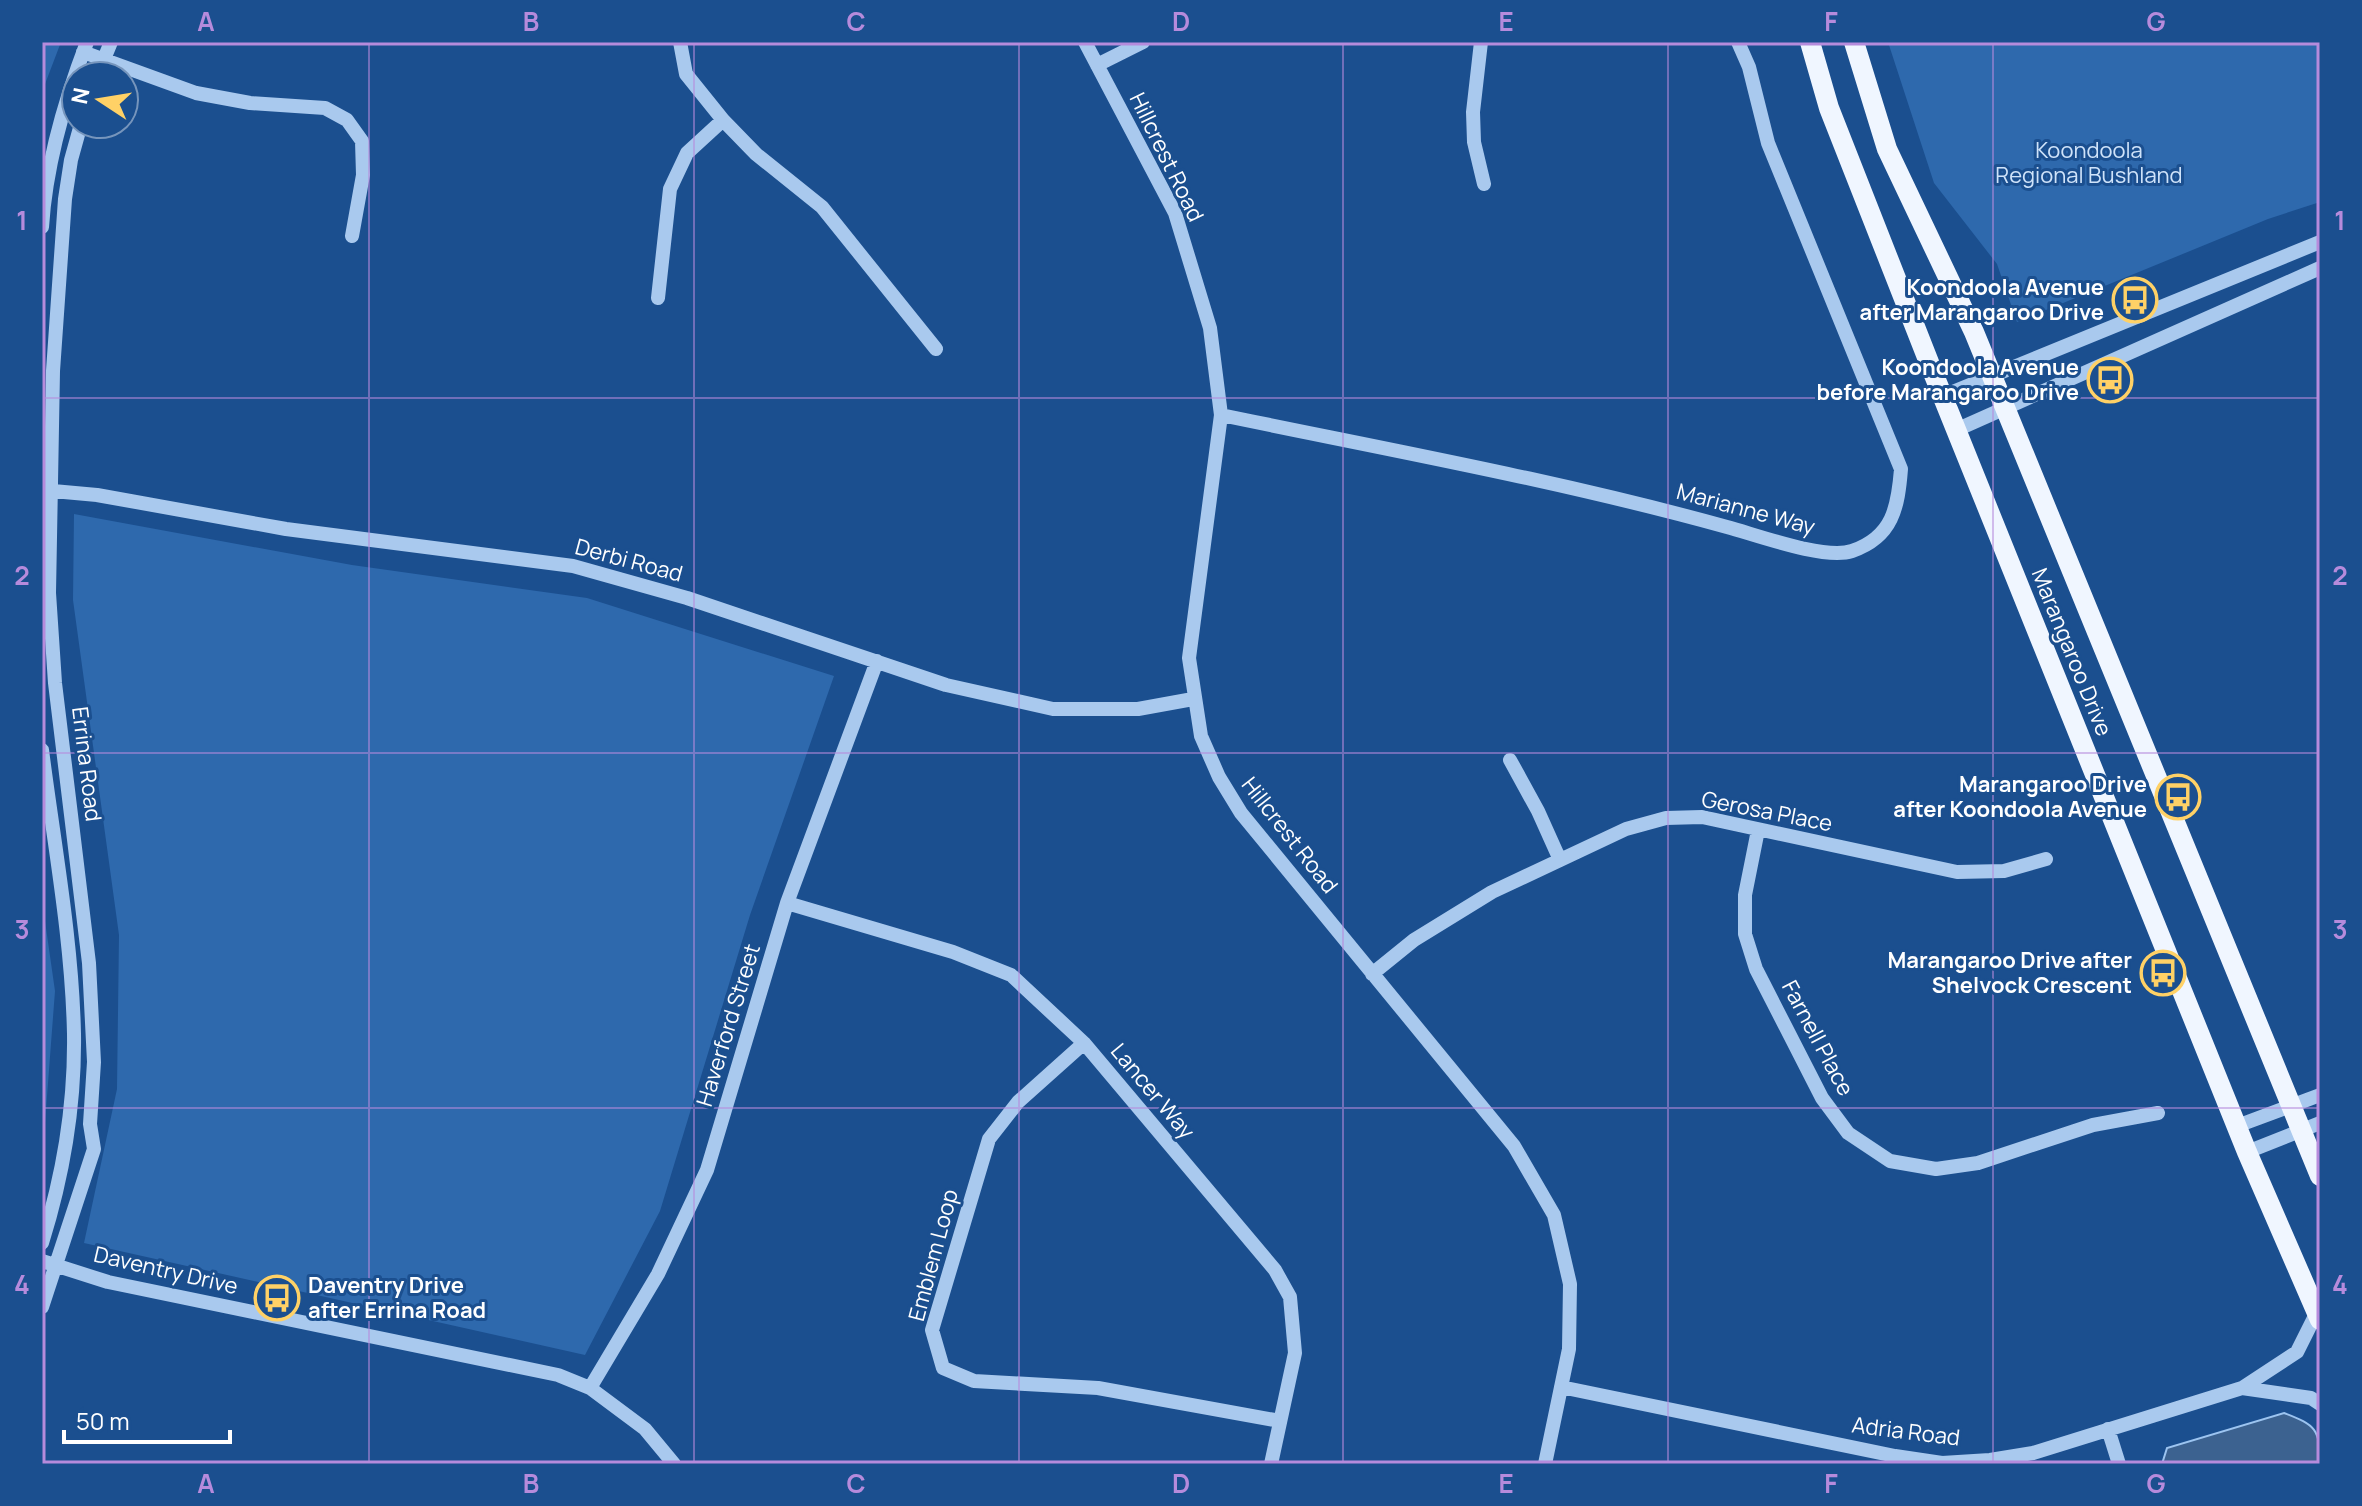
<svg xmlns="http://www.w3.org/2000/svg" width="2362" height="1506" viewBox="0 0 2362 1506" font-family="Manrope,sans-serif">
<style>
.green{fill:#2e69ad}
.water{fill:#3c6290;stroke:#9cc4f0;stroke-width:2}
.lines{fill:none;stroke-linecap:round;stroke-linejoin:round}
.minor{stroke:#a9c9ee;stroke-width:14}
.major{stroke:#f0f6ff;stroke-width:20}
.grid{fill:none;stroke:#b68bdc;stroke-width:2;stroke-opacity:0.55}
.labels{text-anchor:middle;stroke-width:6;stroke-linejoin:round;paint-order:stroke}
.park-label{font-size:22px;fill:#cfe3fa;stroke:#1b4f8f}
.street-label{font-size:22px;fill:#fff;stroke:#1b4f8f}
.poi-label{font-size:22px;font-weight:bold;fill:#fff;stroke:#1b4f8f;text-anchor:end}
.neatline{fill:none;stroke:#b68bdc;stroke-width:3}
.grid-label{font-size:26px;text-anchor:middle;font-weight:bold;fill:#b68bdc}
</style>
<rect width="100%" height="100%" fill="#1b4f8f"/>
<!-- green -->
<path class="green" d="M42 42H61L42 92Z
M1888 42H2320V202L2268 219 2017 322 1997 264 1934 183Z
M74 514 352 565 587 598 834 676 750 915 660 1211 585 1355 84 1243 117 1089 119 935 73 600Z
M42 900 55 991 42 1162Z"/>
<!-- water -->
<path class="water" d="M2284 1413C2316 1425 2320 1429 2320 1464H2162L2167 1448Z"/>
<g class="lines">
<!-- minor -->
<path class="minor" d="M680 42 686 74 723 120 756 154 822 207 936 349
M1085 42 1175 213 1210 328 1221 415 1189 658 1201 736 1219 777 1241 813 1514 1146 1554 1215 1570 1284 1569 1349 1545 1464
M1481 42 1473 112 1474 142 1484 184
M83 52 196 93 250 103 325 108 347 120 362 141 363 175 352 236
M1097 65 1143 42
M97 76 111 42
M42 227C46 163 64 102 87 42
M658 298 670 189 687 153 723 120
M1943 396 2320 242
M1221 415C1390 450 1561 481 1727 527 1757 535 1824 560 1852 551 1893 537 1898 507 1901 469L1768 143 1749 67 1738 42
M1956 430 2320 268
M42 490 97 495 286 529 573 566 687 598 946 685 1053 709H1138L1193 699
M42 750C54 844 72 939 74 1034 75 1104 63 1176 42 1243
M1510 760 1538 811 1560 860
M1758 830 1745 895V934L1756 969 1822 1098 1848 1133 1890 1161 1936 1169 1978 1163 2093 1125 2158 1113
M787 903 953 952 1011 975 1084 1043 1275 1270 1290 1297 1295 1353 1271 1464
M1372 974 1414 940 1492 892 1626 829 1666 818 1702 817 1957 872 2004 871 2046 859
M1084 1043 1018 1102 989 1139 932 1330 943 1368 974 1381 1098 1388 1280 1421
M2237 1126 2320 1095
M2247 1152 2320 1123
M42 1261 108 1282 558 1375 590 1388 645 1429 674 1464
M42 1307 94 1149 90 1124 94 1062 89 963 55 683 49 593 53 371 65 199 71 160 81 124
M1561 1387 1895 1456 1942 1463 1990 1460 2033 1453 2242 1388 2297 1352 2317 1312
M590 1388 658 1274 707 1170 787 903 877 661
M2242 1388 2311 1398 2320 1404
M2108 1429 2119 1464"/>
<!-- major -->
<path class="major" d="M1810 42 1829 108 1932 370 2247 1152 2320 1320
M1854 42 1887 149 1974 332 2320 1176"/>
</g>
<!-- grid -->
<path class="grid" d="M369 42V1464M694 42V1464M1019 42V1464M1343 42V1464M1668 42V1464M1993 42V1464M42 398H2320M42 753H2320M42 1108H2320"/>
<!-- icons -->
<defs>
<g id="bus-ring" transform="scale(2.3)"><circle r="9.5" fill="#1b4f8f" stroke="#ffd166" stroke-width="1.5"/><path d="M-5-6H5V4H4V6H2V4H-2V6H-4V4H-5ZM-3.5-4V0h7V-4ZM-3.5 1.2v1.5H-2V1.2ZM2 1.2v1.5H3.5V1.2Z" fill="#ffd166"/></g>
</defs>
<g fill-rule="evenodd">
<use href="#bus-ring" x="2135" y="300"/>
<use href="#bus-ring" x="2110" y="380"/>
<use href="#bus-ring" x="2178" y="797"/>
<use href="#bus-ring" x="2163" y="973"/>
<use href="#bus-ring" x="277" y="1298"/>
</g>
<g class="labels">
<!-- park labels -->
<g class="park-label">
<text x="2089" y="158">Koondoola<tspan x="2089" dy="25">Regional Bushland</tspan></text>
</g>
<!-- street labels -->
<g class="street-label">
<text transform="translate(1167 157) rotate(64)" y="8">Hillcrest Road</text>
<text transform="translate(1746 509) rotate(15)" y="8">Marianne Way</text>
<text transform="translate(629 560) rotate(15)" y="8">Derbi Road</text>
<text transform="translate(2072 652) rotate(68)" y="8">Marangaroo Drive</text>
<text transform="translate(87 764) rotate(83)" y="8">Errina Road</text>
<text transform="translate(1767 811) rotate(11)" y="8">Gerosa Place</text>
<text transform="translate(1290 835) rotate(52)" y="8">Hillcrest Road</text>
<text transform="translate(728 1025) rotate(-73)" y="8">Haverford Street</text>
<text transform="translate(1818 1038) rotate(62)" y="8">Farnell Place</text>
<text transform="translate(1153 1091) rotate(50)" y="8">Lancer Way</text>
<text transform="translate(933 1255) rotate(-75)" y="8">Emblem Loop</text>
<text transform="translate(166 1270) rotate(13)" y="8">Daventry Drive</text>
<text transform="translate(1906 1431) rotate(7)" y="8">Adria Road</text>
</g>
<!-- poi labels -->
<g class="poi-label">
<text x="2104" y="295">Koondoola Avenue<tspan x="2104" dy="25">after Marangaroo Drive</tspan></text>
<text x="2079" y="375">Koondoola Avenue<tspan x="2079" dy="25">before Marangaroo Drive</tspan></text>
<text x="2147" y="792">Marangaroo Drive<tspan x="2147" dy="25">after Koondoola Avenue</tspan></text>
<text x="2132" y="968">Marangaroo Drive after<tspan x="2132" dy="25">Shelvock Crescent</tspan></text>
<text x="308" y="1293" text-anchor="start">Daventry Drive<tspan x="308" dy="25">after Errina Road</tspan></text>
</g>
</g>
<!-- border -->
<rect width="2362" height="1506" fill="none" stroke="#1b4f8f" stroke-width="88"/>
<!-- north arrow -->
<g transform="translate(100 100) rotate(282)"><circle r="38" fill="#1b4f8f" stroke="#7695bc" stroke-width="2"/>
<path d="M0-6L14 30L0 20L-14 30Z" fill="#ffd166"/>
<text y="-12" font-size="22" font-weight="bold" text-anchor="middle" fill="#ffffff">N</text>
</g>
<!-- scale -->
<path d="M64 1430v12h166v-12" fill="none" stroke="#ffffff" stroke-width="4"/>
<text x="76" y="1430" font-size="24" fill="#ffffff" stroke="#1b4f8f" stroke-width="6" paint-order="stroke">50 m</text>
<rect x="44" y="44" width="2274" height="1418" class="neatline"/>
<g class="grid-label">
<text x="206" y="31">A</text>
<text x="531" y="31">B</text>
<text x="856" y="31">C</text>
<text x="1181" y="31">D</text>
<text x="1506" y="31">E</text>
<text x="1831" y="31">F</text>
<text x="2156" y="31">G</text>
<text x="22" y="230">1</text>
<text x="2340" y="230">1</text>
<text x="22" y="585">2</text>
<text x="2340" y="585">2</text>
<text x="22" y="939">3</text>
<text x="2340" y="939">3</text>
<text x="22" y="1294">4</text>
<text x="2340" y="1294">4</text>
<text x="206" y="1493">A</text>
<text x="531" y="1493">B</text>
<text x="856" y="1493">C</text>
<text x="1181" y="1493">D</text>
<text x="1506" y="1493">E</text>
<text x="1831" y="1493">F</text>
<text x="2156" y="1493">G</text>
</g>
</svg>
